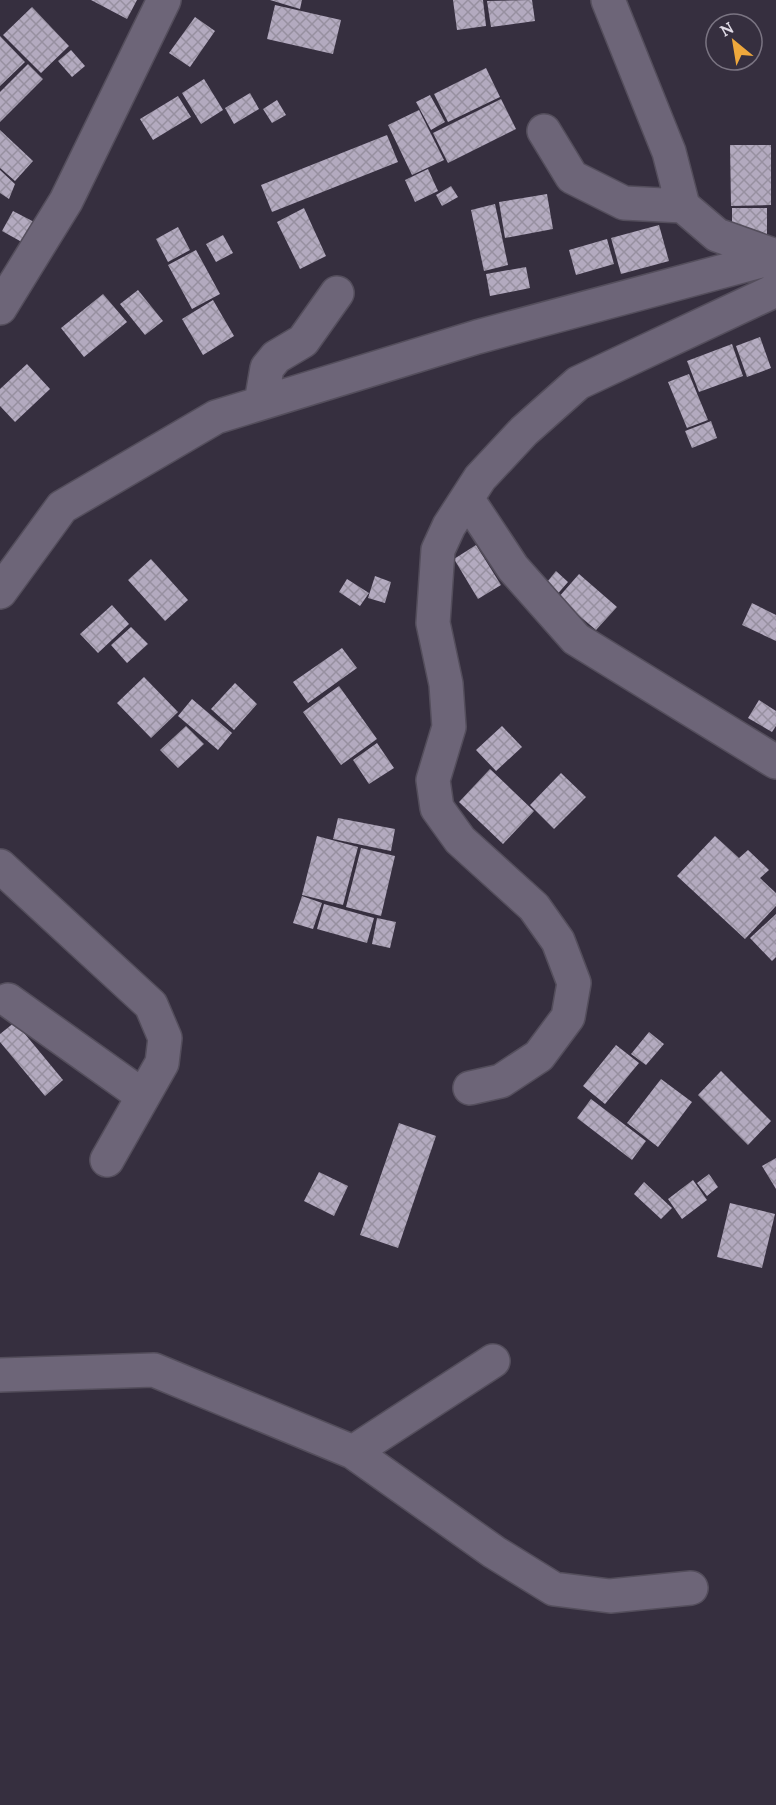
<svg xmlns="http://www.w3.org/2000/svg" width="776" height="1805" viewBox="0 0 776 1805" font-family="Lora,serif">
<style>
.building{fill:url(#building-cross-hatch)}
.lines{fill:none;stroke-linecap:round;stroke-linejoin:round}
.minor-casing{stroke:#544e5c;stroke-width:36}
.minor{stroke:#6d6578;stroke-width:33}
</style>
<defs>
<pattern id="building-cross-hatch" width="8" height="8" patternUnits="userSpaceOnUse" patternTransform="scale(1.5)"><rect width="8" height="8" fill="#b3aabf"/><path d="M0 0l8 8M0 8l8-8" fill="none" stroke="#9790a0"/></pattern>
</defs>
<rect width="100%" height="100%" fill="#362f3f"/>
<!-- building -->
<path class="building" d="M91 0H137L127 19Z
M270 0H302L300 9Z
M453 0H483L486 26 457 30Z
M532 0 535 21 491 27 487 1Z
M275 5 341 20 333 54 267 39Z
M32 7 69 46 41 73 3 35Z
M195 17 215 31 190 67 169 53Z
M0 36 25 62 0 86Z
M71 50 85 66 72 77 58 61Z
M28 64 43 79 0 122V92Z
M486 68 500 97 448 122 434 94Z
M204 79 223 110 201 124 182 93Z
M250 93 259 109 234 124 225 108Z
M430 95 445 122 431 130 416 102Z
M178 96 191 117 153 140 140 119Z
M501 99 516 129 448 163 433 133Z
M277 100 286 115 272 123 263 109Z
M419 110 444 160 412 175 388 125Z
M0 130 33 161 15 181 0 168Z
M387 135 398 162 272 212 261 185Z
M730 145H771V205L731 206Z
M428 169 438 191 415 202 405 180Z
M0 170 15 184 9 199 0 193Z
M451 186 458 197 442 206 436 195Z
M547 194 553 229 505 238 499 202Z
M495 204 508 265 484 271 471 210Z
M304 208 326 256 300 269 277 222Z
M732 208H767V234H732Z
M13 211 40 225 29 246 2 231Z
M659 225 669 261 621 274 611 238Z
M178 227 190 250 168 262 156 239Z
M223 235 233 253 216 262 206 244Z
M607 239 614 264 576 275 569 250Z
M196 250 220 294 192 309 168 265Z
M526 267 530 288 490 296 486 274Z
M138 290 163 321 145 335 120 304Z
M103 294 127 322 84 357 61 328Z
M213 300 234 336 203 355 182 319Z
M760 337 771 368 747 377 736 346Z
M732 344 743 376 699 392 687 361Z
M27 364 50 389 15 422 0 406V389Z
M689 374 708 420 687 428 668 382Z
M711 421 717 438 692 448 685 431Z
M476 545 501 585 478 599 454 559Z
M151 559 188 600 165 621 128 580Z
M556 571 568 582 555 597 543 587Z
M579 574 617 607 596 630 558 598Z
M375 576 391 582 385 603 368 598Z
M347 579 369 593 360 606 339 592Z
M752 603 776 615V641L742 625Z
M112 605 129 624 98 653 80 634Z
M131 627 148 644 127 663 111 645Z
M342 648 357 668 308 703 293 682Z
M144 677 178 712 151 738 117 703Z
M235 683 257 704 234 730 211 709Z
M339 686 377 739 341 765 303 712Z
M192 699 232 733 218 750 178 716Z
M759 700 776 711V726L772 732 748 718Z
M186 726 204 744 178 768 160 750Z
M502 726 522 747 496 771 476 750Z
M377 743 394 768 369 784 353 760Z
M490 769 534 811 503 844 459 802Z
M561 773 586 797 554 829 530 805Z
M338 818 395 829 391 851 333 839Z
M317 836 358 847 343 905 302 895Z
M715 836 739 858 748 850 769 870 760 878 776 893V906L745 939 677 876Z
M361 848 395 856 381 916 346 907Z
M302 896 322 903 313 929 293 923Z
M324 904 374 918 367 943 317 929Z
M776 914V957L772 961 750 938Z
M377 918 396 922 390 948 372 944Z
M15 1022 63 1080 45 1096 0 1042V1034Z
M649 1032 664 1044 646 1065 631 1054Z
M616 1045 639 1063 605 1104 583 1086Z
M721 1071 771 1121 748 1145 698 1095Z
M661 1079 692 1102 658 1147 627 1123Z
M591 1099 646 1141 632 1160 577 1118Z
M399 1123 436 1136 398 1248 360 1235Z
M776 1158V1189L762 1166Z
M319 1172 348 1186 334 1216 304 1201Z
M709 1174 718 1187 707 1196 697 1183Z
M693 1180 707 1200 682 1219 668 1199Z
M644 1182 672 1208 661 1219 634 1194Z
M730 1203 775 1214 762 1268 717 1257Z"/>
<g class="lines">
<!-- minor casing -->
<g class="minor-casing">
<path id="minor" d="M608 0 669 152 683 206 717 235 776 256
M544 131 572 177 624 203 683 206
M0 308 66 201 164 0
M261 403 267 368 276 357 303 341 337 293
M468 500 513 568 576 639 776 762
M0 592 62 507 216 417 477 337 776 257
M0 866 151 1005 165 1038 162 1063 107 1160
M8 1000 143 1096
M470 1088 501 1081 539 1056 568 1017 574 983 558 941 534 907 460 840 437 808 433 780 449 727 446 684 433 623 438 550 449 526 480 478 524 431 578 383 776 290
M0 1375 154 1370 353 1452 494 1552 554 1589 610 1596 691 1588
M353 1452 493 1361"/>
</g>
<!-- minor -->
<use href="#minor" class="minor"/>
</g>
<!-- north arrow -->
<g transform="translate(734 42) rotate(330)"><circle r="28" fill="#362f3f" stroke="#7a7482" stroke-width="1.5"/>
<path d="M0-4.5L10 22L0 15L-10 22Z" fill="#eea83c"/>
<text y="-9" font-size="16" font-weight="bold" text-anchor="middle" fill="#e0dbe6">N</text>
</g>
</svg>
